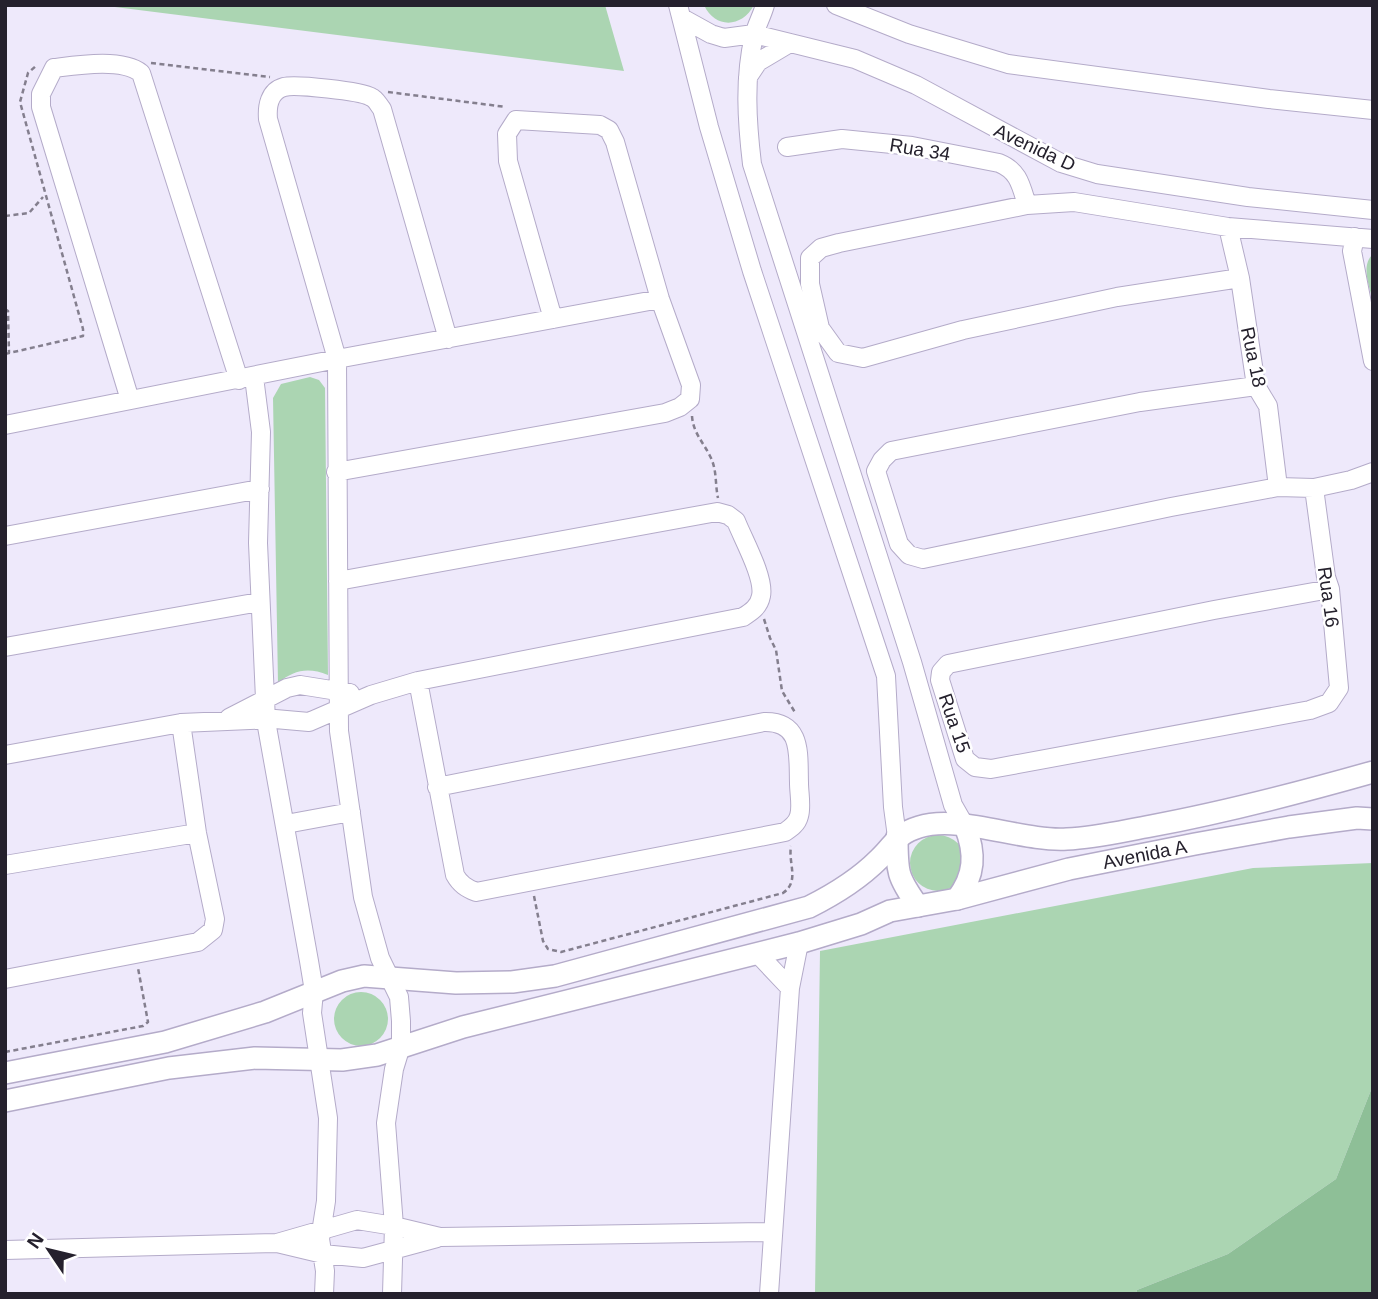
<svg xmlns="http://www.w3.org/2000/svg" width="1378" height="1299" viewBox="0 0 1378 1299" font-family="Arial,sans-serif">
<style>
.green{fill:#abd5b2}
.forest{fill:#8ebf97}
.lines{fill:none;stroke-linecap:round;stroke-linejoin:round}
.minor-casing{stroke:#b4abc9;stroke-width:20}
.major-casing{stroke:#b4abc9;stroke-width:24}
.path{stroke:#847f8e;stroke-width:2.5;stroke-dasharray:5 3.5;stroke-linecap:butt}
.minor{stroke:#fff;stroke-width:18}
.major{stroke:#fff;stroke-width:21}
.labels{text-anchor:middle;stroke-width:5;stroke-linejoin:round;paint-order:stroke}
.street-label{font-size:19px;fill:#25212d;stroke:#fff}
</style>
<rect width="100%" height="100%" fill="#eee9fb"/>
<!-- green -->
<path class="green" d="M99 5H605L624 71Z
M704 5H754C742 28 715 29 704 5Z
M1373 254V302C1370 287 1360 266 1373 254Z
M310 377 319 380 325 388 328 675C308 667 294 670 278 683L273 398 281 384Z
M910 863a28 28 0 1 1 56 0a28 28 0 1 1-56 0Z
M1373 863V1085L1336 1179 1228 1254 1137 1290 1136 1294H815L820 951 1253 868Z
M334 1019a27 27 0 1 1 54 0a27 27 0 1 1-54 0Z"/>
<!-- forest -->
<path class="forest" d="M1373 1085V1294H1136L1137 1290 1228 1254 1336 1179Z"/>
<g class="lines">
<!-- minor casing -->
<g class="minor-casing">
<path id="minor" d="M678 5 709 127 752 271 886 676 893 807 897 837
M765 5C762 16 756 26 754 36 744 78 747 122 752 164L912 662 953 805 965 826
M836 5 909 34 1008 64 1269 99 1373 110
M682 18 711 34 724 38 754 34 855 59 916 85 1061 163 1097 174 1248 197 1373 210
M748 77 758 62 790 43
M787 147 842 139 912 146 999 163C1019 171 1021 186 1027 205
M1228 227 1240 278 1256 386 1268 406 1278 487
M1355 237 1352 251 1373 361
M1240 278 1117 297 963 330 863 358 838 353 820 328 810 284V258L821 248 839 243 1027 205 1074 202 1228 227 1373 239
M254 377 261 432 258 543 266 721 309 961 314 991 312 1013 328 1118 326 1201 320 1239 325 1271 324 1294
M1256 386 1140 402 891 451 882 460 876 471 899 544 909 555 923 559 1171 507 1278 487 1314 488 1351 480 1373 472
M130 400 41 107V94L54 68C78 65 122 58 141 73L239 380
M5 425 337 359 660 299
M336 472 665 413 680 407 690 399 691 385 660 299 615 142 609 130 600 125 516 120 507 134 508 161 553 319
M1314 488 1326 577 1330 589 1339 688 1329 703 1310 710 991 769 975 767 965 759 940 680 941 672 948 664 1214 610 1330 589
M5 536 260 489
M5 647 260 602
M418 681 455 875C460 884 466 888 476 892L785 832C791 828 797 824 799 816 802 807 799 793 799 783 798 755 803 721 764 722L437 787
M229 718 287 688 300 685 350 693
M5 755 181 723 275 719 309 722 371 695 418 681 743 617C751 612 759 607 761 596 765 578 743 539 736 521L728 515 717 512 338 581
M286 824 351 812
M5 865 197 833
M757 953 790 988
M5 979 198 942 213 930 215 919 197 833 181 723
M277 1243 323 1254 363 1258 437 1238
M5 1250 277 1243 357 1220 394 1226 440 1237 772 1232
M392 1294 394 1226 386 1123 394 1069 401 1046V1021L399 997 380 958 363 897 339 731 337 359 268 119C267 107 269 91 284 87 295 84 361 91 371 97 376 99 378 104 382 109L448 339
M769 1294 790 988 799 943"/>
</g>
<!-- major casing -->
<g class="major-casing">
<g id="major">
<path d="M897 837C897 872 897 877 918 906"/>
<path d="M957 899C975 875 976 854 965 826"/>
<path d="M5 1073 165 1042 265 1012 342 981 364 976 456 983 512 982 555 976 809 907C835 894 859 879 879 859 895 844 896 834 919 827 959 814 1023 842 1067 839 1095 838 1123 831 1151 826 1226 812 1299 793 1373 772"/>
<path id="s1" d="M5 1101 169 1068 255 1058 342 1060 377 1055 463 1027 799 943 861 924 890 911 957 899 1069 869 1195 844 1289 827 1357 818 1373 819"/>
</g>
</g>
<!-- path -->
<path class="path" d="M151 63 270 77
M388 92 506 107
M5 216 29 213 43 197
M5 309 8 311 9 353
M5 354 83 336V329L20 102 28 73 37 65
M692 416C693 433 704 443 711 458 717 471 715 484 718 498
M764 619 770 638 776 650 782 691 796 714
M534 896 543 941 548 949 561 952 783 893C800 881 788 864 791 846
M5 1052 143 1026 148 1022 138 968"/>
<!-- minor -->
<use href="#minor" class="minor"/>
<!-- major -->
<use href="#major" class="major"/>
</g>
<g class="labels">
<!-- street labels -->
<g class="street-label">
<text transform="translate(1035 147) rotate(25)" y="7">Avenida D</text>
<text transform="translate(920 149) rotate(9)" y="7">Rua 34</text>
<text transform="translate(1254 357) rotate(78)" y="7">Rua 18</text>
<text transform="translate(1329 597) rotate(82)" y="7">Rua 16</text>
<text transform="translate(955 723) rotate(71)" y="7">Rua 15</text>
<text dy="7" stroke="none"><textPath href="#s1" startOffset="1171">Avenida A</textPath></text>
</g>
</g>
<!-- border -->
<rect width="1378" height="1299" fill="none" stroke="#25212d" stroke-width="14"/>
<!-- north arrow -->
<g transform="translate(49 1250) rotate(305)" stroke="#ffffff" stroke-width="5" paint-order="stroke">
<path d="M0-5L12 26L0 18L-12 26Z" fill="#25212d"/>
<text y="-10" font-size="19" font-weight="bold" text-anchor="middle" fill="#25212d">N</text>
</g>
</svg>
